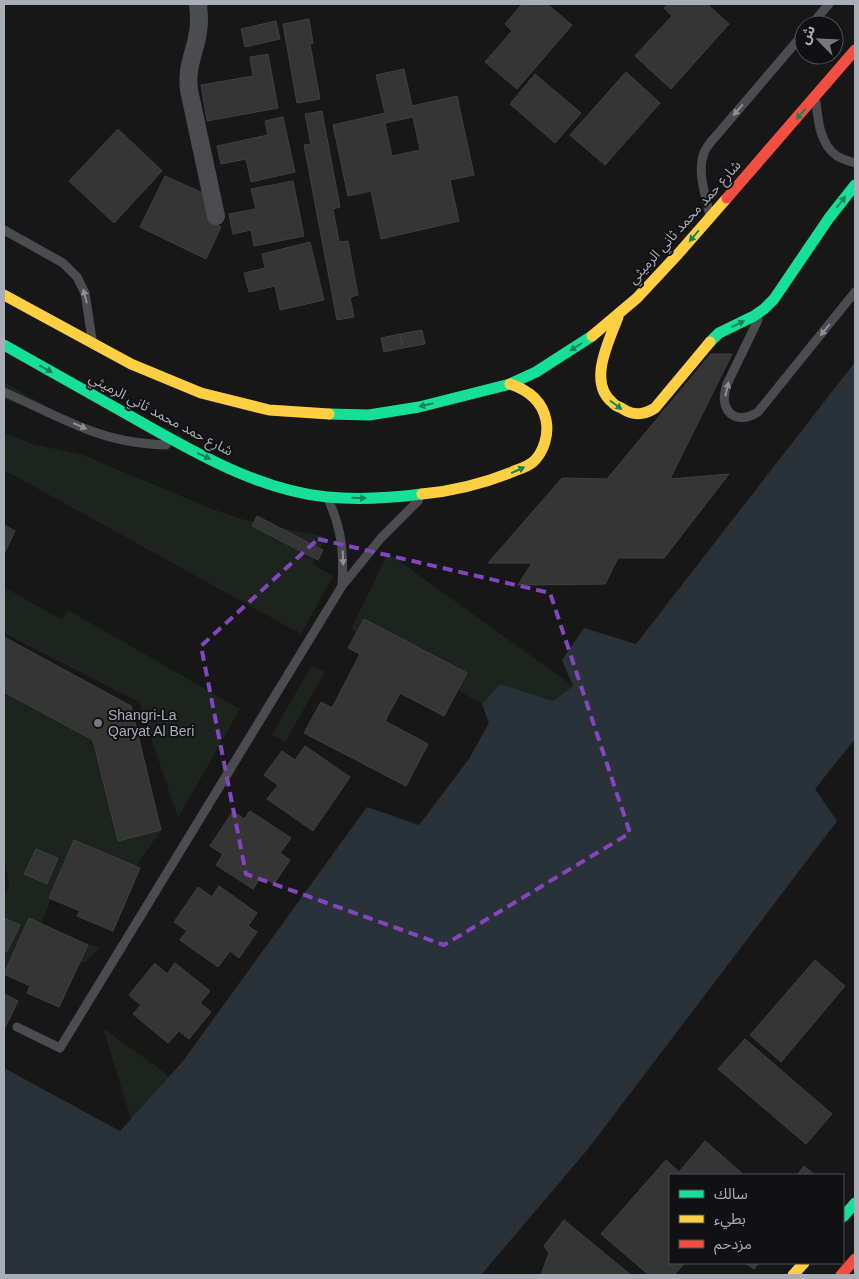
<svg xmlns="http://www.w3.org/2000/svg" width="859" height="1279" viewBox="0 0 859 1279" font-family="Helvetica,'Noto Sans Arabic',sans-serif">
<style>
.green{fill:#1d241e}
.water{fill:#2a3239}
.building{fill:#353536;stroke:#3f4043;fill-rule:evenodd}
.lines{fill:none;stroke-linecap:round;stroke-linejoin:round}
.lane{stroke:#4b4c50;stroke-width:9}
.street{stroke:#4b4c50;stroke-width:18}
.fast{stroke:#16e098;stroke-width:11}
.slow{stroke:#ffcf43;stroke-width:11}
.jam{stroke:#f24e42;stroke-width:11}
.oneway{fill:#8c9099}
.oneway2{fill:#14835c}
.marked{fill:none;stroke:#8446be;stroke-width:4;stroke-dasharray:10 6;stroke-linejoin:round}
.poi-dot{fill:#757880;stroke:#111113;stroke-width:2}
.labels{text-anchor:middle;stroke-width:4;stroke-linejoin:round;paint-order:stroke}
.street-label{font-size:14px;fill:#a8adb8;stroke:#111113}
.poi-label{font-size:14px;fill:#a8adb8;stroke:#111113;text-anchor:start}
</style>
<rect width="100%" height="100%" fill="#171717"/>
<!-- green -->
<path class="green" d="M4 382 88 430 4 399Z
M4 433 33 444 83 455 212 509 245 520 326 537 312 564 333 576 301 634 4 470Z
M388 553 573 686 553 701 500 684 482 704 351 629Z
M4 587 62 620 68 610 240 709 178 818 139 702 4 633Z
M312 665 325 672 285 742 272 734Z
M4 692 93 740 118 840 161 830 127 880 66 862 39 928 100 948 84 963 25 935 4 980V896L9 887 4 852Z
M103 1028 165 1073 168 1078 131 1119Z"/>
<!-- water -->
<path class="water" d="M855 362V739L815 789 837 821 588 1149 481 1275H4V1068L120 1131 183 1061 367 807 419 825 469 759 489 723 482 704 500 684 553 701 573 686 562 660 584 628 636 644Z"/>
<!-- building -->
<path class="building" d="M522 4H547L572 25 517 89 485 62 512 31 505 24Z
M668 4H707L729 24 671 89 635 56 672 16 664 8Z
M309 19 313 43 310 44 320 99 297 103 283 24Z
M276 21 280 39 245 47 241 29Z
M268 54 278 108 207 121 201 85 253 76 250 57Z
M404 69 412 106 457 96 474 175 450 180 459 221 381 239 371 191 348 196 333 125 385 113 376 75ZM413 117 420 150 392 156 385 123Z
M626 72 660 103 605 165 570 135Z
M535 74 581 113 555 143 510 104Z
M322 111 340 207 333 209 339 242 348 241 358 295 350 297 354 317 337 320 304 145 311 144 305 114Z
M283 117 295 172 251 182 246 159 221 164 217 146 268 135 265 121Z
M118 129 162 171 114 223 69 181Z
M165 176 203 193 211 221 221 227 206 259 140 227Z
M293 181 304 236 254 246 251 230 233 234 229 214 256 209 251 189Z
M310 242 324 300 280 310 275 286 249 292 244 273 265 268 262 254Z
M422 330 425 344 403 348 400 334Z
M400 334 403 348 384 352 381 338Z
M711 354H732L670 479 729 474 664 558H618L605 584 518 585 532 563H488L562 478 607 479Z
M257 516 323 550 318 560 252 526Z
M4 525 15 531 4 554Z
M364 619 467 673 444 716 400 693 385 721 428 744 406 786 304 733 321 702 332 708 360 654 348 648Z
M4 637 131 706 161 830 118 841 93 740 4 692Z
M305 746 350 777 313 831 267 799 278 785 264 775 282 751 295 760Z
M233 811 244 819 250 811 291 838 280 853 290 860 274 884 261 876 253 889 216 865 223 854 210 846Z
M74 840 140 868 113 931 77 916 80 911 49 898Z
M36 849 58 858 47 884 24 874Z
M219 886 257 913 248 926 257 932 239 958 230 951 218 967 180 940 187 931 174 922 198 887 212 897Z
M4 918 20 925 7 952 4 950Z
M29 918 88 945 59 1007 27 993 30 986 4 974Z
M815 960 845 986 781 1062 750 1035Z
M155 963 167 974 175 963 210 991 200 1003 211 1012 189 1039 179 1031 168 1043 133 1014 141 1005 129 995Z
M4 994 18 1001 4 1030Z
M745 1039 832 1114 806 1144 718 1069Z
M705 1141 744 1175H670V1263H685L674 1275H649L601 1234 666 1160 679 1172Z
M804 1166 815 1175H797Z
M564 1220 631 1275H541L549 1253 544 1246Z
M745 1263H759L754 1269Z"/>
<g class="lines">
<!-- lane -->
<path class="lane" d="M811 25 829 4
M816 102C818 120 820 145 837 156 842 159 849 161 855 163
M709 212C705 194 697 171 704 153 705 149 708 146 710 143L804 33
M4 230 63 263 77 277 85 293 92 339
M758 320 727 384C725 390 723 397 725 404 730 421 746 420 758 412L855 292
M4 392C31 404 58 418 86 429 111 439 139 444 166 445
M328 499C342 530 344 552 342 586
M17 1027 60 1048 342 586 381 538 418 501"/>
<!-- street -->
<path class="street" d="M198 4C199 13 200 22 198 32 195 54 186 65 189 90L216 216"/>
<!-- fast -->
<path class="fast" d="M710 342 719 333 754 316 764 309 774 299 829 218 855 185
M4 345C49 370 94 396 139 421 197 454 260 490 327 497 358 500 391 498 422 494
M329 414 369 415 419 407 510 384 536 372 592 336
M843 1217 855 1203"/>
<!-- slow -->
<path class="slow" d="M4 295 131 364 201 393 269 410 329 414
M618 317C609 341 587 383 613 403 615 406 620 407 623 409 634 416 644 415 655 408L710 342
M592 336 637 298 678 254 727 198
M422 494C453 491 482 484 512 472 519 469 527 467 533 462 544 452 549 434 546 420 542 400 528 390 510 384
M793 1275 804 1263"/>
<!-- jam -->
<path class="jam" d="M727 198 855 50
M841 1275 855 1259"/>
</g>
<!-- one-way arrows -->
<defs><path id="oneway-solid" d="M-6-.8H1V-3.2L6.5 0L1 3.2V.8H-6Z" transform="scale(1.25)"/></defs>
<g class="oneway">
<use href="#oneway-solid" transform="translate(738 110) rotate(131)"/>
<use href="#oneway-solid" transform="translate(85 296) rotate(-105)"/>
<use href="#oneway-solid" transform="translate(825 330) rotate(129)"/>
<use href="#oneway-solid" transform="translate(727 389) rotate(-77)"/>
<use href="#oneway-solid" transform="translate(80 426) rotate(23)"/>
<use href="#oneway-solid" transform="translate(343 558) rotate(88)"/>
</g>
<g class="oneway2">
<use href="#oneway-solid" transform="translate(801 114) rotate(131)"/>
<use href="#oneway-solid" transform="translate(841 202) rotate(-52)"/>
<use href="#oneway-solid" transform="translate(694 236) rotate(131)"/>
<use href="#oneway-solid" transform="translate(738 324) rotate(-25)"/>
<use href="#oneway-solid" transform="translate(576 347) rotate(148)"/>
<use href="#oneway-solid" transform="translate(46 369) rotate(29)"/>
<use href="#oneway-solid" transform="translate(426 405) rotate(167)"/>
<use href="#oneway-solid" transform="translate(616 405) rotate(37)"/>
<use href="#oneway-solid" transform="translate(204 456) rotate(25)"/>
<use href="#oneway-solid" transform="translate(518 470) rotate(-24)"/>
<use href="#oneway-solid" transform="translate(359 498) rotate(2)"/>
</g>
<!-- marked area -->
<path class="marked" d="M318 539 550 593 630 833 444 945 246 874 201 646Z"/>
<!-- markers -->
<circle class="poi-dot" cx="98" cy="723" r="5"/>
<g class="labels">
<!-- street labels -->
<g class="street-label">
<text transform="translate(684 222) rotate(-48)" y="5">شارع حمد محمد ثاني الرميثي</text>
<text transform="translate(161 414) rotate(28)" y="5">شارع حمد محمد ثاني الرميثي</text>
</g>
<!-- poi labels -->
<g class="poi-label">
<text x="108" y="720">Shangri-La<tspan x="108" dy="16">Qaryat Al Beri</tspan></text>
</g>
</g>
<!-- border -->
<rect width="859" height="1279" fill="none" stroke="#a8adb8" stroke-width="10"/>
<!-- legend -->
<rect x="669" y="1174" width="175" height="90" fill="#111113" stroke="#4d4f55"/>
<rect x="679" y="1190" width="25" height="8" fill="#16e098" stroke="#4d4f55"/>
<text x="714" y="1199" font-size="15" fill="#a8adb8">سالك</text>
<rect x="679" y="1215" width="25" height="8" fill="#ffcf43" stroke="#4d4f55"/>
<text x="714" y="1224" font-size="15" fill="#a8adb8">بطيء</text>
<rect x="679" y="1240" width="25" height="8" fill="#f24e42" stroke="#4d4f55"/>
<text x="714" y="1249" font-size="15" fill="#a8adb8">مزدحم</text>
<!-- north arrow -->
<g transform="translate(819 40) rotate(294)"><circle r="24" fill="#111113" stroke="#4d4f55"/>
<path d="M0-4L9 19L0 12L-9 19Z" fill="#757880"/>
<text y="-8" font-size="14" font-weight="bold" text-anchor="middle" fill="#a8adb8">ش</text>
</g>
</svg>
